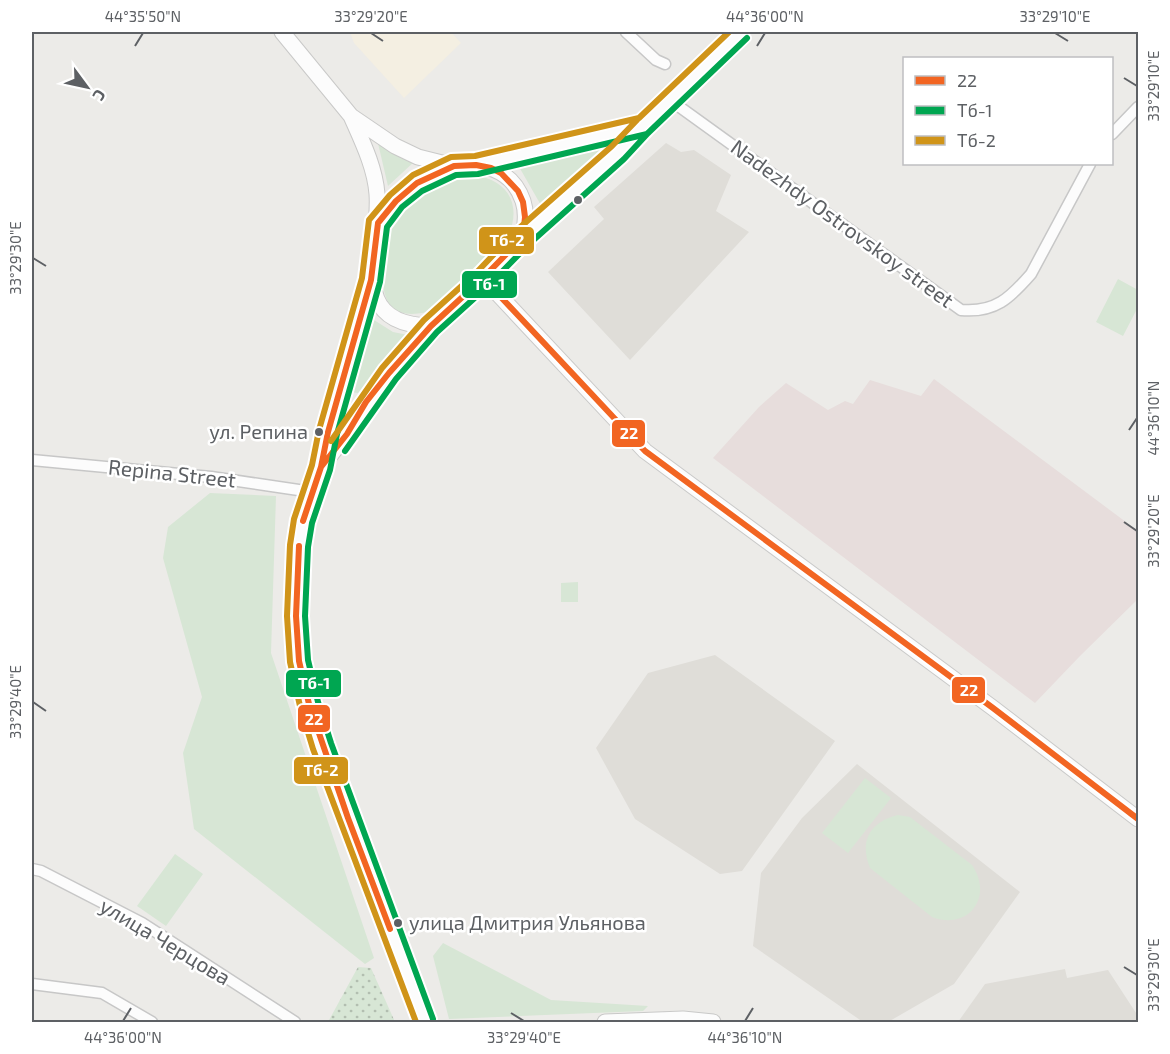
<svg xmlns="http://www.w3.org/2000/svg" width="1170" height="1054" viewBox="0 0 1170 1054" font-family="'Exo 2',sans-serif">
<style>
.commercial{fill:#f4efe2}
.education{fill:#dfddd8}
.medical{fill:#e7dddc}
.green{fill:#d7e6d5}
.garden{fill:url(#garden-dots)}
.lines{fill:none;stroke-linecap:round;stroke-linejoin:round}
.street-casing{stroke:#c7c7c7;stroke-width:13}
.secondary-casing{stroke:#c9c9c8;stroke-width:17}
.street{stroke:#fcfcfc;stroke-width:10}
.secondary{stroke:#fcfcfc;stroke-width:15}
.bus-1-casing{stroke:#fff;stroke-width:10}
.bus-2-casing{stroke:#fff;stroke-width:10}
.bus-3-casing{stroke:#fff;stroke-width:10}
.bus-1{stroke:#f26522;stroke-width:6}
.bus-2{stroke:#00a651;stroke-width:6}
.bus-3{stroke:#d09419;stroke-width:6}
.ticks{fill:none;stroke:#5d6064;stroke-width:2}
.bus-dot{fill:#5d6064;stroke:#fff;stroke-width:2}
.labels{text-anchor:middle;stroke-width:5;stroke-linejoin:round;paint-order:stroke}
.bus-label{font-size:20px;fill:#5d6064;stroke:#fff;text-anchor:end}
.street-label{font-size:21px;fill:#5d6064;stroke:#fff}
.line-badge{stroke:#fff;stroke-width:2}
.badge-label{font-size:16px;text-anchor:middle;font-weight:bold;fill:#fff}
.neatline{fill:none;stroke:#5d6064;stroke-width:2}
.ticks-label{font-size:15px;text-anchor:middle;fill:#5d6064}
</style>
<defs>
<pattern id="garden-dots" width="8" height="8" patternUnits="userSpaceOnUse" patternTransform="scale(1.5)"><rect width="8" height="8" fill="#d7e6d5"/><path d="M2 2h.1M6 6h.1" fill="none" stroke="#b2beb0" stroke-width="1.8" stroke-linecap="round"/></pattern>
</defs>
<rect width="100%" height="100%" fill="#ecebe8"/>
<!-- commercial -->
<path class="commercial" d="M350 32H451L461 43 404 98 354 43Z"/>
<!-- education -->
<path class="education" d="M666 143 681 152 694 150 731 175 716 211 749 232 630 360 548 272 604 219 594 207Z
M715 655 835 741 742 871 720 874 635 819 596 748 648 673Z
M857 764 1020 892 954 984 888 1022H863L753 946 761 873 802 818Z
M1065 969 1067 978 1108 970 1138 1016V1022H958L985 984Z"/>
<!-- medical -->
<path class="medical" d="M934 379 1138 531V599L1080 656 1035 703 713 458 759 407 786 383 828 410 845 401 853 404 870 380 921 396Z"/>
<!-- green -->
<path class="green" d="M377 139 415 161 388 186Z
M609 144 542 207 518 165Z
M473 175C511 180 523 208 506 241L434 310C421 314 401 318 390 305 380 293 380 256 385 241 392 223 407 201 424 190 439 181 456 178 473 175Z
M1118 279 1138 290V307L1123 336 1096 322Z
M374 320 393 332 408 335 384 360 358 393 351 392Z
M210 493 276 496 271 653 374 958 365 964 194 829 183 753 202 697 163 558 168 527Z
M578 582V602H561V583Z
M865 778 891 798 848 853 822 833Z
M898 815 910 817 972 865C994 897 968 931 932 917L870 868C859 841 870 822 898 815Z
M175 854 203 874 166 926 137 906Z
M443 943 551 1000 648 1006 643 1011 449 1019 433 956Z"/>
<!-- garden -->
<path class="garden" d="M358 967 371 968 395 1022H328Z"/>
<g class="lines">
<!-- street casing -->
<g class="street-casing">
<path id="street" d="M626 32 656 60 665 64
M670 100 961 310C995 313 1010 298 1031 274L1090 164
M1112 134 1138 107
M32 460 211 477 312 492
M32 869 41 871 142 923 295 1022
M32 984 102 993 152 1022"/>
</g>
<!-- secondary casing -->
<g class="secondary-casing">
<path id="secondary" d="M282 32 351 116 395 146 418 157 454 166
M351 116C362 141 375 167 377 194 381 250 344 325 431 326
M480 164 643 126
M378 223C390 208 401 194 417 183 450 160 507 154 523 201 527 213 525 225 523 237
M483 278 645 451 993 708 1138 819
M371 280 328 432 321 467 303 521 299 546 296 616 299 661 322 746 425 1022
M323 465 347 434 366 402 389 373 431 326 483 278 523 237 618 152 741 32
M605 1022 683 1019 713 1022"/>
</g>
<!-- street -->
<use href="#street" class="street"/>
<!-- secondary -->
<use href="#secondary" class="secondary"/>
<!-- bus-1 casing -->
<g class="bus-1-casing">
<path id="bus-1" d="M476 165 491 168 501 173 518 191 523 202 525 217 523 237 483 278 431 326 389 373 366 402 347 434 321 467 328 432 371 280 378 223 396 201 417 183 454 166Z
M483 278 645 451 993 708 1138 819
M303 521 321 467
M303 521 321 467
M296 616 299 661 309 704 348 818
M296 616 299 546
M296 616 299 546
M348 818 390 929
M348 818 390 929"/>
</g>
<!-- bus-2 casing -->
<g class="bus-2-casing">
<path id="bus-2" d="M345 451 396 379 437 332 489 285 529 244 624 159 649 132
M433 1019 331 743 318 702 308 660 305 616 308 547 312 523 330 470 337 434 380 282 387 227 402 207 422 191 456 175 478 174 647 134 747 38"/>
</g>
<!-- bus-3 casing -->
<g class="bus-3-casing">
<path id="bus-3" d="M331 441 382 368 424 320 477 272 517 230 612 146 637 120
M416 1022 313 749 300 706 290 662 287 616 290 545 294 519 312 465 319 430 362 278 369 220 390 195 413 175 451 157 475 156 639 118 729 32"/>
</g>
<!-- bus-1 -->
<use href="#bus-1" class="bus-1"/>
<!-- bus-2 -->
<use href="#bus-2" class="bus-2"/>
<!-- bus-3 -->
<use href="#bus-3" class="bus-3"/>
</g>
<!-- ticks -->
<path class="ticks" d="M371 33 383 41M1055 33 1068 41M135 46 143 33M757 46 765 33M1124 78 1137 86M33 258 46 266M1129 430 1137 418M1124 522 1137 531M33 702 46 711M1124 967 1137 975M511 1013 524 1021M123 1021 131 1008M745 1021 753 1008"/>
<!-- markers -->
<g class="bus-dot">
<circle cx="578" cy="200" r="5"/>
<circle cx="319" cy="432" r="5"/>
<circle cx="398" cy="923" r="5"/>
</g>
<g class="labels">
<!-- bus labels -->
<g class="bus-label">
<text x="308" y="439">ул. Репина</text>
<text x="409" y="930" text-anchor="start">улица Дмитрия Ульянова</text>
</g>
<!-- street labels -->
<g class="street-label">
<text transform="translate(842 224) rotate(36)" y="7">Nadezhdy Ostrovskoy street</text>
<text transform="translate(172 474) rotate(6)" y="7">Repina Street</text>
<text transform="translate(165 942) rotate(31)" y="7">улица Черцова</text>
</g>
</g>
<g class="line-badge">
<rect x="478" y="226" width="57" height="29" rx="6" fill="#d09419"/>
<rect x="461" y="270" width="57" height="29" rx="6" fill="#00a651"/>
<rect x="611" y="419" width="35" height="29" rx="6" fill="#f26522"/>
<rect x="285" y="669" width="57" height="29" rx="6" fill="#00a651"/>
<rect x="951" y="676" width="35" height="28" rx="6" fill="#f26522"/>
<rect x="297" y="704" width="34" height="29" rx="6" fill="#f26522"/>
<rect x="293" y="756" width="56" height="29" rx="6" fill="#d09419"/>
</g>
<g class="badge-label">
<text x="507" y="246">Тб-2</text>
<text x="489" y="290">Тб-1</text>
<text x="629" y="439">22</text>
<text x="314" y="689">Тб-1</text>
<text x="969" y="696">22</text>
<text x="314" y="725">22</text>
<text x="321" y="776">Тб-2</text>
</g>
<!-- border -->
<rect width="1170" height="1054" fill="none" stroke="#ffffff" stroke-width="66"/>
<!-- legend -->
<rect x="903" y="57" width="210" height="108" fill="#ffffff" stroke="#bebfc1" stroke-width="1.5"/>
<rect x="915" y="76" width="30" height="9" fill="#f26522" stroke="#bebfc1" stroke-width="1.5"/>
<text x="957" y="87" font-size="18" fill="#5d6064">22</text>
<rect x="915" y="106" width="30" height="9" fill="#00a651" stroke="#bebfc1" stroke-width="1.5"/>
<text x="957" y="117" font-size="18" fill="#5d6064">Тб-1</text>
<rect x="915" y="136" width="30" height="9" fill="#d09419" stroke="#bebfc1" stroke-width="1.5"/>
<text x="957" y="147" font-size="18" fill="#5d6064">Тб-2</text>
<!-- north arrow -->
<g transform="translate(87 87) rotate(123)" stroke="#ffffff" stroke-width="4.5" paint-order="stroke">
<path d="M0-4.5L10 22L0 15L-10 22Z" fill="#5d6064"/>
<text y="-9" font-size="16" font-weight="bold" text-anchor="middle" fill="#5d6064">С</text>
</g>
<rect x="33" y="33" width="1104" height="988" class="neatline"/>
<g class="ticks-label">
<text x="143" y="22">44°35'50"N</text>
<text x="371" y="22">33°29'20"E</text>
<text x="765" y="22">44°36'00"N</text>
<text x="1055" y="22">33°29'10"E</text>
<text transform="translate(1154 86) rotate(-90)" y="5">33°29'10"E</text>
<text transform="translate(16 258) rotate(-90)" y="5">33°29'30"E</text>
<text transform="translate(1154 418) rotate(-90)" y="5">44°36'10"N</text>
<text transform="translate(1154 531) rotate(-90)" y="5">33°29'20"E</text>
<text transform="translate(16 702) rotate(-90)" y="5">33°29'40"E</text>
<text transform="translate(1154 975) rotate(-90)" y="5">33°29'30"E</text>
<text x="123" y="1043">44°36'00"N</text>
<text x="524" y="1043">33°29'40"E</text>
<text x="745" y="1043">44°36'10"N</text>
</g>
</svg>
